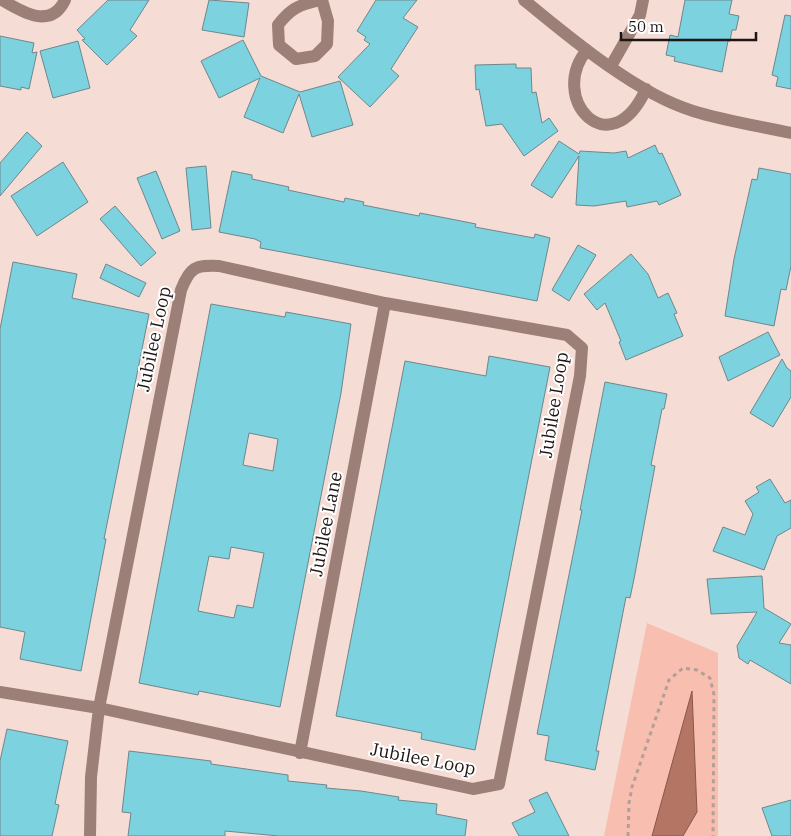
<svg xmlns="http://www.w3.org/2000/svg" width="791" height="836" viewBox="0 0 791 836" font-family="'IBM Plex Serif',serif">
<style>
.green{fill:#f8beaf}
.water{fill:#b57565;stroke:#88584d}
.building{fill:#7dd2e0;stroke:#6e878b;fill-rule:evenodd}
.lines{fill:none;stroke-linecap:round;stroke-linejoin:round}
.path{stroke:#b39f99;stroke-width:3;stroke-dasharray:4 4;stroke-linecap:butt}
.minor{stroke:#9c7f77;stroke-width:12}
.labels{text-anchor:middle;stroke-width:4;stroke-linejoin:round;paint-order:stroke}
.street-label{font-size:18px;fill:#1e1614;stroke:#fff}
</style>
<rect width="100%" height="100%" fill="#f5dcd5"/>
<!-- green -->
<path class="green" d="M647 623 718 653V836H604Z"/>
<!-- water -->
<path class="water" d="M692 691 697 812 683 836H652Z"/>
<!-- building -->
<path class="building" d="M108 0H149L130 30 137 36 107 65 82 40 85 39 77 30Z
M209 0 249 3 244 37 202 30Z
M376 0H417L403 18 418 27 391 69 399 76 370 107 338 77 370 44 364 40 366 37 357 31Z
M685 0H732L729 14 739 16 736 30H732L730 41H728L722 72 674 61 675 57 666 55 670 35 678 37Z
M785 15 791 16V89L776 86 778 77 772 75Z
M0 36 34 43 32 53 37 52 29 89 21 87V90L0 86Z
M243 40 261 76 300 92 340 81 353 125 312 137 299 94 283 133 244 117 260 78 219 98 201 61Z
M78 41 90 88 53 98 40 51Z
M516 64V68H531L532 93 536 92 542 123 549 118 558 131 524 156 502 124 486 126 479 89 476 90 475 65Z
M27 132 42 146 0 196V163Z
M559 141 579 154 580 151 614 153 626 151 628 158 655 145 659 154 662 153 681 195 659 205 657 201 627 207 626 201 594 206 576 205 579 156 552 198 531 185Z
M63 162 88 202 37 236 11 196Z
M206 166 211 228 192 230 186 168Z
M759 168 791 174V266L786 290 781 289 774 326 725 316 734 259 752 179 757 180Z
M156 171 180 231 162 239 137 178Z
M232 171 252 175V179L289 187 288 190 344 202 345 198 364 202 363 205 419 216 420 213 461 221 476 224 475 227 534 238 535 234 550 238 537 301 282 252 260 248 261 242 255 239 219 232Z
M115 206 156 253 141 266 100 219Z
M578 245 596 255 569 301 552 290Z
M631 254 648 274 658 298 668 293 677 313 674 314 683 336 626 360 619 342 621 341 605 303 597 310 584 294Z
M13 262 77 274 72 298 149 314 104 539H106L81 671 20 659 25 632 0 627V329Z
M106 264 146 283 139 297 100 278Z
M211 304 285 317 286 312 351 324 341 393 280 707 199 691 198 695 139 683ZM249 433 278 439 273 471 243 465ZM231 547 264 553 253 608 237 605 234 618 198 611 209 556 229 559Z
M768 332 780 355 728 381 719 357Z
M489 356 550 367 475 750 421 739 422 733 336 716 405 361 486 376Z
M782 359 787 368 791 371V397L773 427 750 413Z
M605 382 667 394 664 409H662L651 465 655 466 634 579 630 598 626 597 596 751H599L595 770 545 760 549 736 537 734 582 510H580Z
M770 479 785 503 791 500V528L777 536 764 570 713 551 723 527 745 535 753 514 745 501 759 492 756 487Z
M762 576 764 608 791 624 779 643 791 645V684L750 660 748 664 739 658 737 646 757 612 711 614 707 579Z
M7 729 68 741 55 804 59 805 52 836H0V761Z
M129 751 211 761V764L288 775V781L327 785 326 788 361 791 399 797 398 800 437 804 436 814 467 820 465 836H279L225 831V836H128L131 813 122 812Z
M547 792 569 836H519L512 823 535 812 529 800Z
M791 800V836H772L762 808Z"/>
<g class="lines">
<!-- path -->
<path class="path" d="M628 836 629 803 632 787 669 680 683 668 697 670 710 678 714 695 713 836"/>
<!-- minor -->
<path class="minor" d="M2 0C22 12 51 30 65 0
M320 0C299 5 291 8 278 25L279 45 296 59 315 56 327 44 328 21 322 0
M524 0C570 38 637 94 693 111 725 121 759 126 791 133
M587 50C547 98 610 168 646 89
M611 66 640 15 643 0
M0 692 99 708 473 789 499 784 580 376 582 348 567 335 385 303 219 266C195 265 190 267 181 290L99 708 91 777 90 836
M300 753 385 303"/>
</g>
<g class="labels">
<!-- street labels -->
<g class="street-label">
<text transform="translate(154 339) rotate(-78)" y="6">Jubilee Loop</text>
<text transform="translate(554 405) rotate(-81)" y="6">Jubilee Loop</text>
<text transform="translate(326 524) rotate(-79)" y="6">Jubilee Lane</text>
<text transform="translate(423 759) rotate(11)" y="6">Jubilee Loop</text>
</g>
</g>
<!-- scale -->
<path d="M621 32v8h135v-8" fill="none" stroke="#1e1614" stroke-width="2.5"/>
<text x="628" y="32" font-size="15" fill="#1e1614" stroke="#ffffff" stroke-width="4" paint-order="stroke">50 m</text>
</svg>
